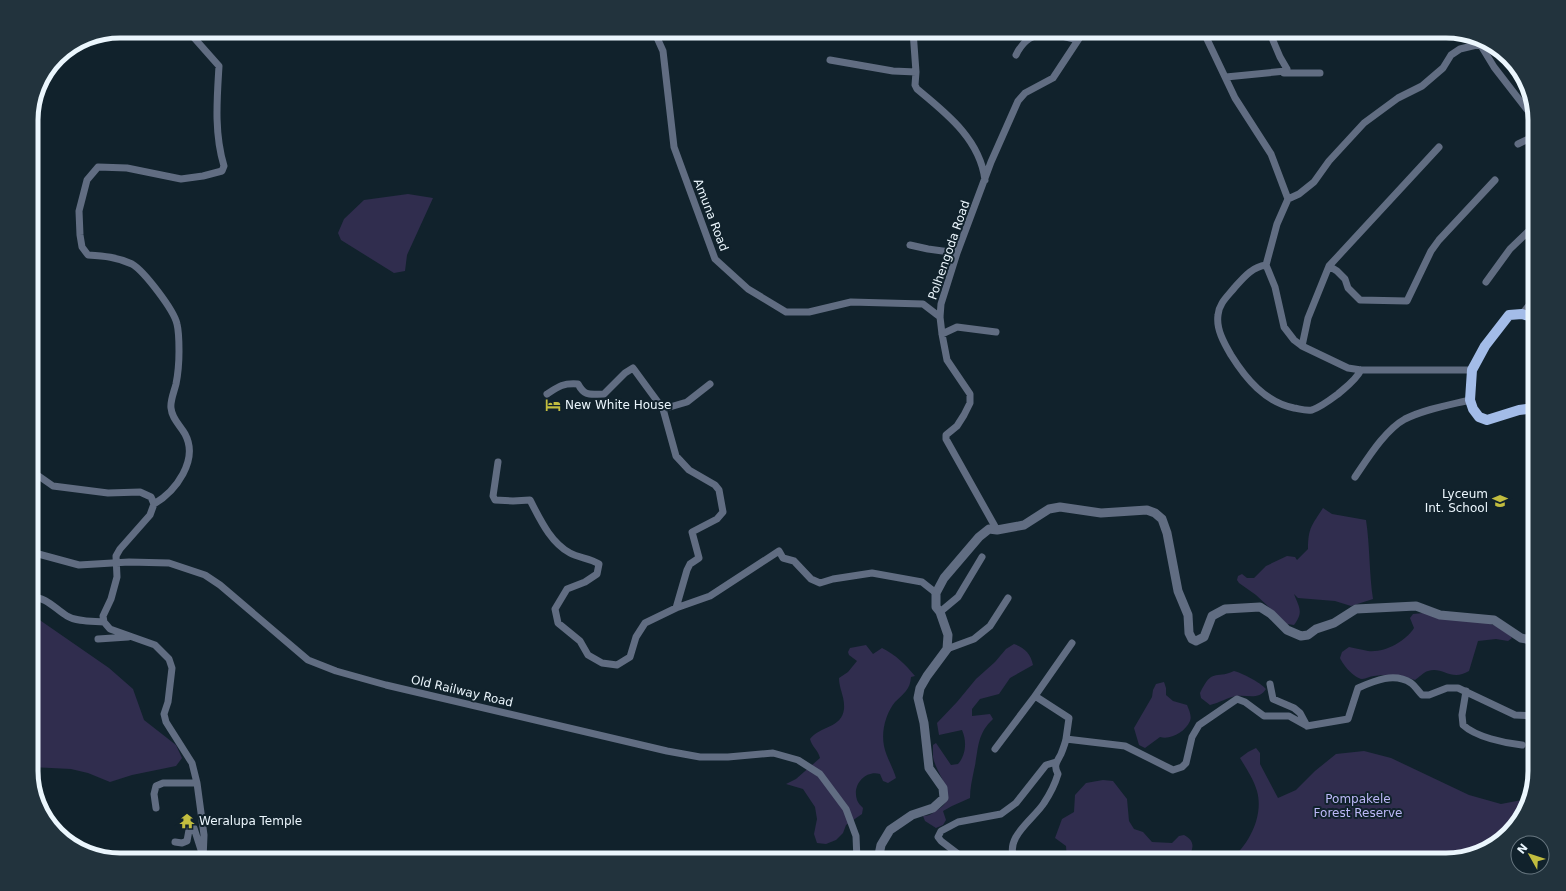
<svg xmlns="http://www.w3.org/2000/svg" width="1566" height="891" viewBox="0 0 1566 891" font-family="'DejaVu Sans',sans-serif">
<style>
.green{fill:#302d4e}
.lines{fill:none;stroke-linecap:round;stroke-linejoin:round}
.minor{stroke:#616d82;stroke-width:7}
.tertiary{stroke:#616d82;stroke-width:9}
.primary{stroke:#a3bce8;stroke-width:10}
.labels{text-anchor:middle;stroke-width:4;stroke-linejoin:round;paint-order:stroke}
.street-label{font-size:12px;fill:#ebf6fd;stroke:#11222c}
.poi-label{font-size:12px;fill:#ebf6fd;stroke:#11222c;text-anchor:start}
.park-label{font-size:12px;fill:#bdb9f8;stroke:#11222c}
.rim{fill:none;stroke:#ebf6fd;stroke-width:5}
</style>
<rect width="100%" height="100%" fill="#11222c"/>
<!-- green -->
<path class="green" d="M408 194 433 198 407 255 405 271 394 273 341 240 338 233 344 219 364 200Z
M1323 508 1332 514 1366 520C1370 546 1369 573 1373 599L1351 606 1335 601 1298 598 1294 594C1299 607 1304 612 1294 625L1287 624 1256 595 1239 583 1237 580 1238 576 1242 574 1247 578H1254L1266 566 1287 556 1295 557 1297 560 1308 549C1308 528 1312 525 1323 508Z
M1423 613C1441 616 1494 620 1506 631 1508 633 1510 636 1512 638L1508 641 1496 639 1478 641 1469 671C1451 682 1443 666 1428 671 1424 672 1418 678 1415 680 1402 675 1388 674 1374 676 1370 676 1366 679 1362 679 1354 678 1343 665 1340 658L1342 652 1349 647C1355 648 1362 650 1368 651 1384 653 1405 642 1414 628L1410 618 1413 614Z
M31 614 109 668 133 689 144 720 176 745 182 758 176 766 132 775 110 782 88 773 71 769 31 767Z
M1014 644C1024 647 1031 654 1033 665L1010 678 999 694 980 699 972 709V716L990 714 993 719C976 735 979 749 974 770 972 780 970 788 970 798L952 806 943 811 946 820 943 825 936 828 925 821 923 816C929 816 933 813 937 810 961 797 936 775 933 757 933 753 933 749 933 745L936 743 951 765 958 764C966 755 967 741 962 730L939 735 937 723 957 702 976 679 995 662 1006 649Z
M866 645 873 654 882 648C896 655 905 664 915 676L911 677C910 690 904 693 895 702 886 713 881 731 884 746 886 757 893 767 896 778L888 783 883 781 880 774C865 770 852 785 857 800 858 803 861 806 863 808L862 814 846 825 843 833 836 840 826 844 817 843 814 834 817 819 815 807 803 789 786 784 796 779 820 758C818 750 812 747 810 739 820 726 842 728 844 709 845 697 839 689 839 678L848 672 857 661 849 655 848 652 850 648Z
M1234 671C1242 673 1260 682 1266 689 1259 700 1249 695 1237 696 1228 697 1219 703 1210 705L1201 698 1200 693C1213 667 1214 680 1234 671Z
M1164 682 1166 688V695L1173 701 1187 705C1189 710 1192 716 1190 721 1185 732 1171 740 1160 737L1145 748 1139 745 1134 728 1152 697 1153 690 1156 684Z
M1256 748 1260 753V764L1278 798 1296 790 1315 771 1336 754 1364 751 1391 758 1469 795 1501 804 1528 799 1523 816 1491 848 1447 860H1230C1249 845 1264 816 1257 791 1254 780 1246 768 1240 758L1248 752Z
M1103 780 1113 781 1127 799 1129 821 1134 829 1143 832 1152 842 1172 843 1179 836 1184 835C1196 841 1194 850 1186 860H1067L1066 846 1055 838 1062 819 1074 812 1075 795 1086 783Z"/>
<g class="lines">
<!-- minor -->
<path class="minor" d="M654 31 663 51 674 147 715 259 748 289 786 312H809L851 302 923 304 940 317
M913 31 916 72 915 85 917 89C946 113 980 139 985 180
M1013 31 1031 37
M1205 31 1206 37 1235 98 1271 154 1288 199 1277 224 1266 265 1275 287 1284 327 1294 340 1302 346 1348 368 1361 370H1472
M1480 44 1494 67 1535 120
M1016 55C1030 26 1052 34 1078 40
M830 60 893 71 916 72
M1284 73H1320
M1226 77 1286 71 1287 69 1280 57 1269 31
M1518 144 1535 136
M1288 199 1299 194 1314 182 1329 161 1364 123 1398 98 1422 86 1443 68 1451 55 1460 49 1489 42
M910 245 928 249 957 253
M1266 265C1252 267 1244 277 1235 287 1228 296 1219 303 1218 315 1216 329 1224 343 1231 355 1246 379 1265 402 1294 408 1300 409 1306 411 1312 410 1321 407 1330 400 1338 394 1346 387 1356 380 1361 370
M1329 266 1337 271 1345 279 1348 288 1360 300 1407 301 1431 251 1439 240 1495 180
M1486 282 1510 249 1535 225
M1522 314 1535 298
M942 334 957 327 996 332
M1302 346 1308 318 1329 266 1439 147
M547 394C559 386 563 383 578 384 585 397 590 394 604 394L625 373 633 368 663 409
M498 462 493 496 495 500 513 501 530 500C540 519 550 542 570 553 579 558 590 558 599 564L597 574 585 582 567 589 555 609 558 623 580 641 588 655 602 663 617 665 630 657 636 637 645 623 676 608 710 596 779 551 783 558 794 561 811 579 820 583 833 579 872 573 922 582 936 593
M31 468 33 472 53 486 108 493 140 492 151 497 154 504 150 515 120 549 116 556 117 577 111 599 103 616 104 622 110 629 155 645 169 659 172 668 168 702 164 714 166 722 192 763 197 783 204 835 203 860
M1355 477C1368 458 1385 430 1405 419 1425 409 1449 405 1470 400
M154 504C176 491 199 460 185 434 180 425 172 419 171 408 170 401 174 392 176 384 178 374 179 362 179 351 179 343 179 332 177 324 174 310 144 271 132 264 117 257 104 256 88 255L82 247 80 235 79 211 87 180 98 167 127 168 181 179 203 176 222 171 224 166C214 133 217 99 219 66L188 31
M997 530 946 439V435L957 426 964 415 970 403V394L947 360 942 334 940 317 941 304 957 253 991 162 1018 101 1025 93 1053 78 1084 31
M31 552 79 565 129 562 169 563 205 575 220 585 308 660 336 671 386 685 667 751 700 757H728L773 753 798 760 820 774 846 809 856 836 857 860
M31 597C47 597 55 609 67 616 77 622 92 621 104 622
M676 608 687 570 690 564 699 558 692 532 717 519 723 512 719 490 715 485 689 470 676 456 663 409 687 402 710 384
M940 612 958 597 982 557
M98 639 128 637
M947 649 974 639 990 626 1008 598
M1270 684 1273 699 1294 708 1300 713 1307 726
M1466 691 1462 715 1463 725C1476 737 1504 743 1522 745
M1035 696 1069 718 1066 739
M995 749 1035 696 1072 643
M156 808 154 794 156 786 163 783H197
M175 842 182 843 187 841 189 830 192 827 194 828 201 850
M966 860 941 841 938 837 941 831 958 822 1001 814 1016 803 1046 765 1056 762
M1015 860C1003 838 1034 819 1044 803 1050 794 1055 784 1058 774 1053 765 1057 762 1061 754 1063 749 1065 744 1066 739L1125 746 1173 770 1182 767 1186 763 1192 737 1199 725 1237 699 1245 702 1264 716H1289L1307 726 1348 719 1358 688C1374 681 1394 672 1411 683 1415 686 1418 691 1422 695H1429L1447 688H1458L1515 715 1535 716"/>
<!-- tertiary -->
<path class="tertiary" d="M1535 617V624
M878 860 881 845 890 830 912 815 933 808 944 798 943 788 929 768 924 723 918 698 920 688 927 676 947 649 948 635 940 612 936 607V593L944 578 979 537 989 529 997 530 1024 525 1049 509 1060 507 1101 513 1147 510 1155 513 1162 519 1167 533 1178 591 1188 615 1189 633 1192 639 1196 641 1204 637 1212 616 1225 609 1260 607 1271 614 1287 630 1301 636 1308 635 1316 629 1334 623 1356 609 1416 606 1440 615 1494 620 1521 638 1531 640 1535 636"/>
<!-- primary -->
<path class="primary" d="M1535 318 1522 314 1509 315 1485 346 1472 370 1470 400 1473 409 1479 417 1487 420 1519 410 1535 408"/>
</g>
<!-- icons -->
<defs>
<g id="hotel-bare" transform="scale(1.2)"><path d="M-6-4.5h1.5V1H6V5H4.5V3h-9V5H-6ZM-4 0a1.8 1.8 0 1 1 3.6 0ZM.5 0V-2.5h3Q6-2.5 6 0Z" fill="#c2bd3f" stroke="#11222c" stroke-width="2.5" paint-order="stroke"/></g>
<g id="school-bare" transform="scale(1.2)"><path d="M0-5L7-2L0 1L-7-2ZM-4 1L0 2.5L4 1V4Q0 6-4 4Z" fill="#c2bd3f" stroke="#11222c" stroke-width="2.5" paint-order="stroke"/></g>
<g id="temple-bare" transform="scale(1.2)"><path d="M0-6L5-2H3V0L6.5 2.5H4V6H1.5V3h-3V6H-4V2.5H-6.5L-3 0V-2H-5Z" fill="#c2bd3f" stroke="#11222c" stroke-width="2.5" paint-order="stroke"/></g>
</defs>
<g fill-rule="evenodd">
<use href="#hotel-bare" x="553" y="405"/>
<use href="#school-bare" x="1500" y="501"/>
<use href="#temple-bare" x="187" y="821"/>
</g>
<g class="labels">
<!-- street labels -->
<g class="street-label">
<text transform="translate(711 215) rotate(69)" y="4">Amuna Road</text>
<text transform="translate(949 250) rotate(-71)" y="4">Polhengoda Road</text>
<text transform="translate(462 691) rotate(13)" y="4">Old Railway Road</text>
</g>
<!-- poi labels -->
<g class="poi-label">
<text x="565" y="409">New White House</text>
<text x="1488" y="498" text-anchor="end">Lyceum<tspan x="1488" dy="14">Int. School</tspan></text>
<text x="199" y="825">Weralupa Temple</text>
</g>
<!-- park labels -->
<g class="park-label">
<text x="1358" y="803">Pompakele<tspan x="1358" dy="14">Forest Reserve</tspan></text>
</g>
</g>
<!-- crop -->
<path d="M0 0H1566V891H0ZM120 38H1446A82 82 0 0 1 1528 120V771A82 82 0 0 1 1446 853H120A82 82 0 0 1 38 771V120A82 82 0 0 1 120 38Z" fill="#22333d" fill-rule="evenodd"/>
<path class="rim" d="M120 38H1446A82 82 0 0 1 1528 120V771A82 82 0 0 1 1446 853H120A82 82 0 0 1 38 771V120A82 82 0 0 1 120 38Z"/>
<!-- north arrow -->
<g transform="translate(1530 855) rotate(309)"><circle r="19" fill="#11222c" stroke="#687780"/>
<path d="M0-3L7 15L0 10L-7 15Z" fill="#c2bd3f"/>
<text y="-6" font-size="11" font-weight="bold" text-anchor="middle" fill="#ebf6fd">N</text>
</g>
</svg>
